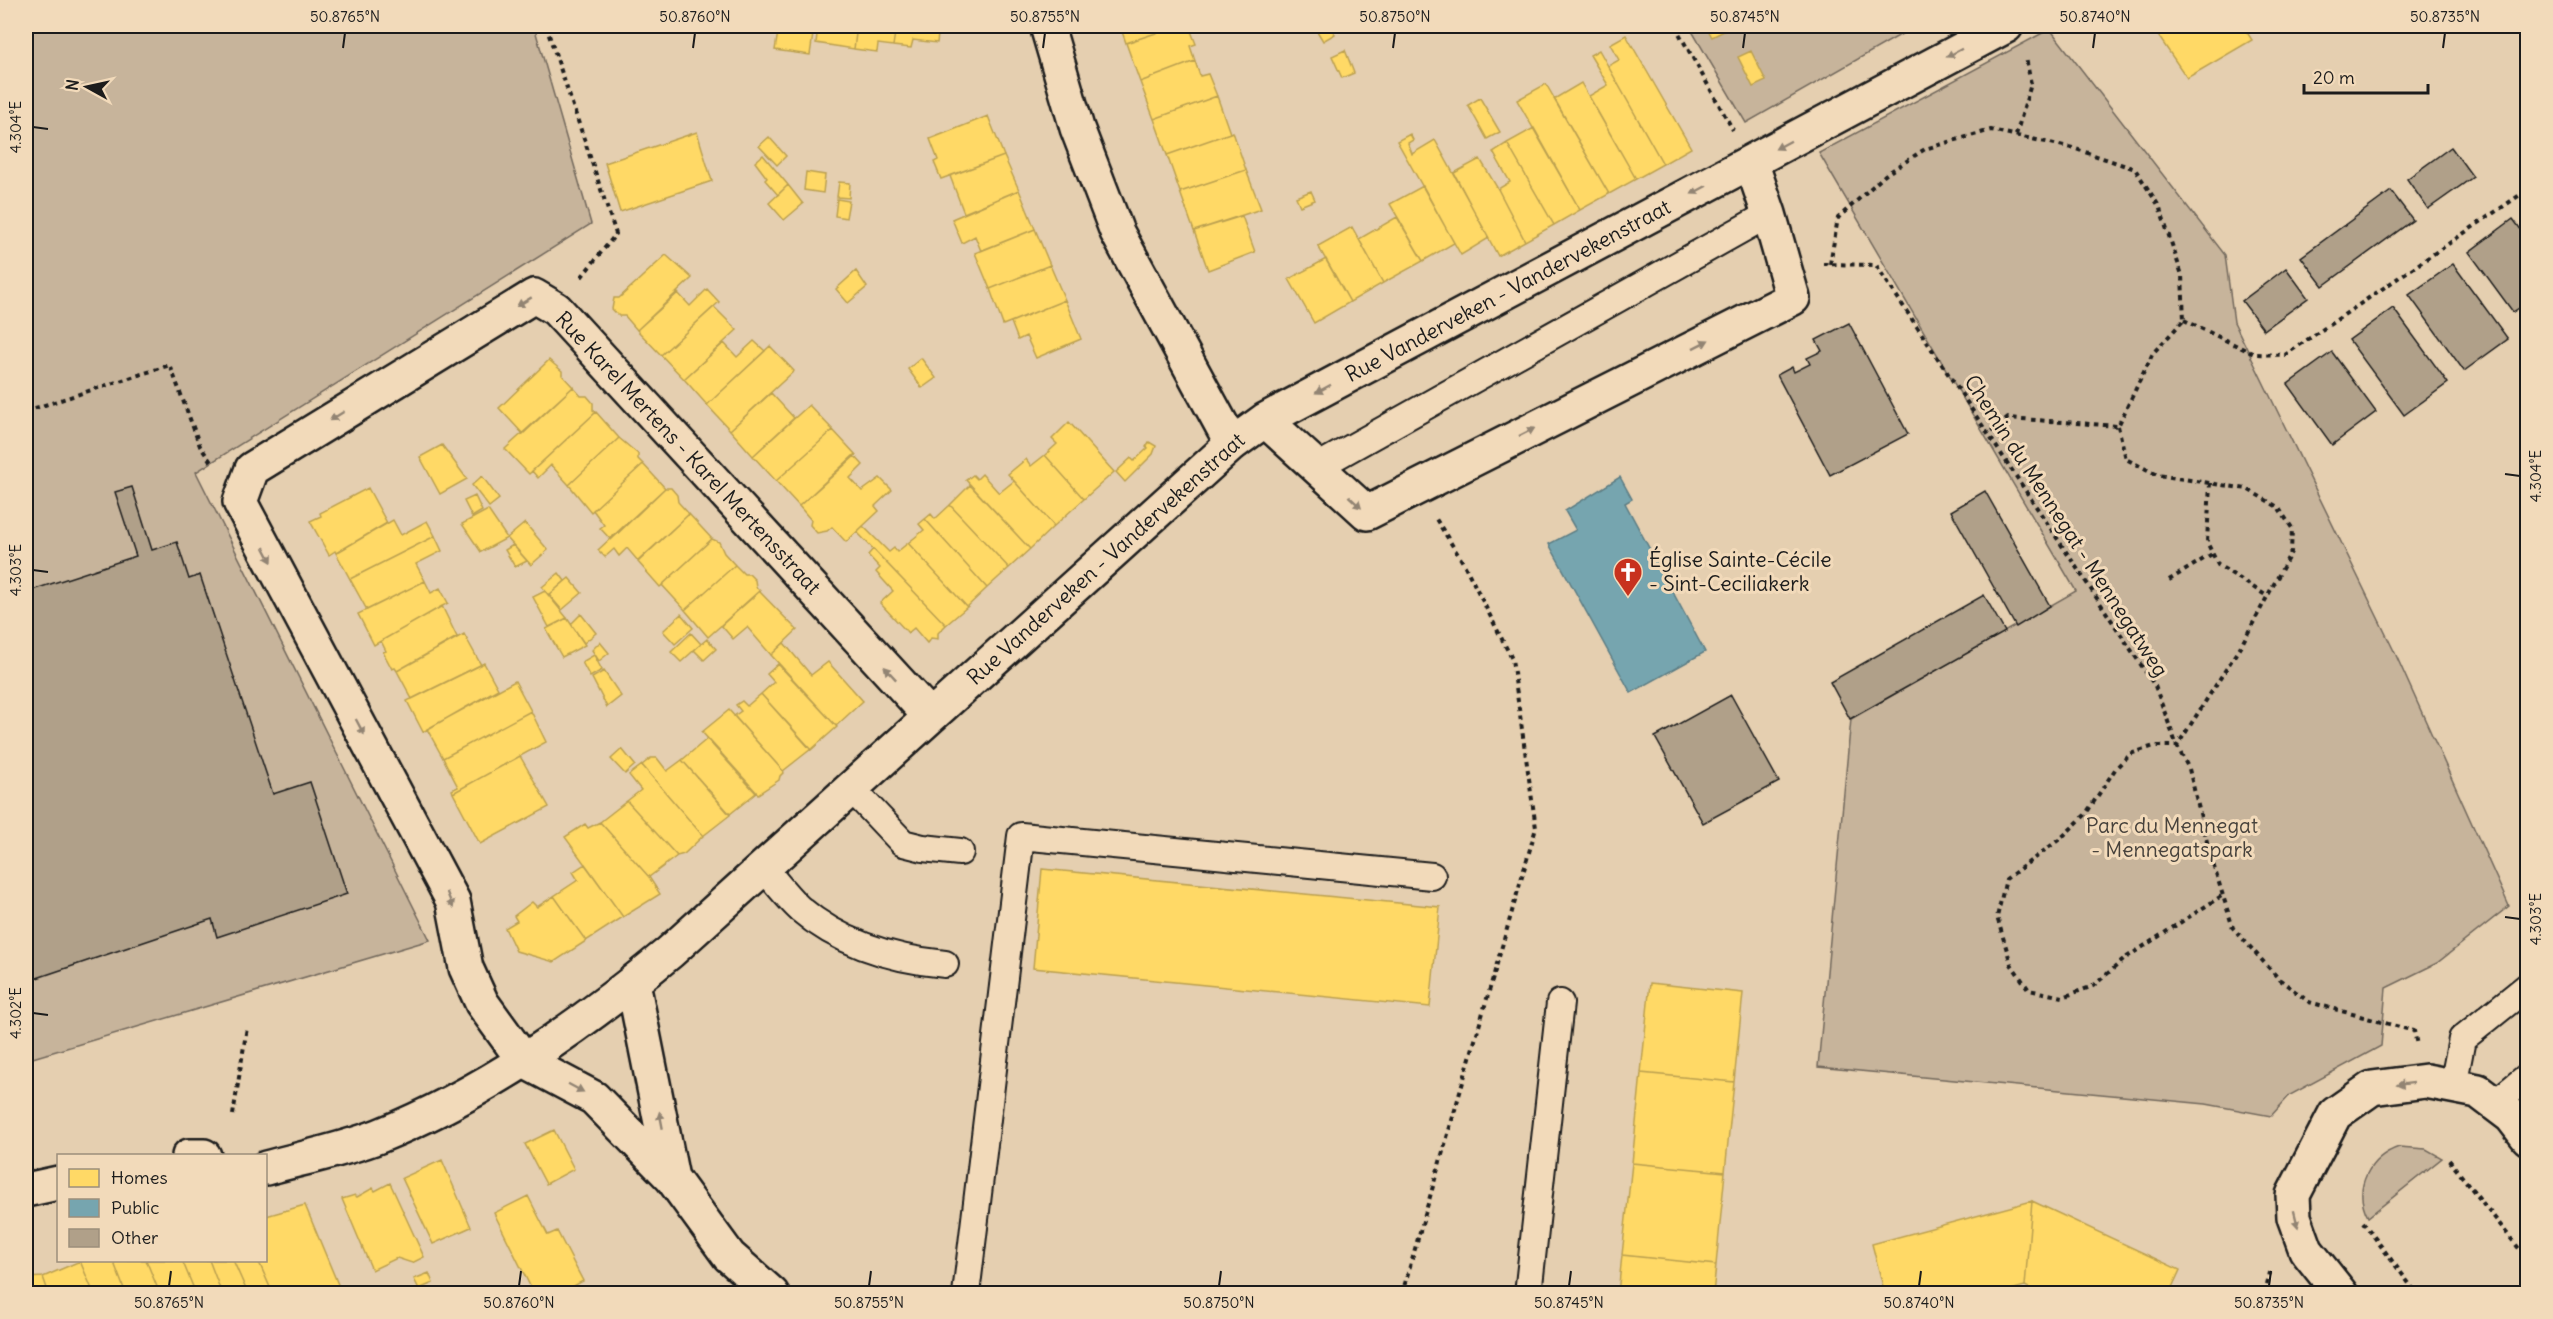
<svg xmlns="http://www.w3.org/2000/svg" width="2553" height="1319" viewBox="0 0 2553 1319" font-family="Delius,sans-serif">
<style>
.green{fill:#c7b49b;stroke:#72685c;stroke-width:1.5}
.homes{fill:#ffd966;stroke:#bba050;stroke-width:1.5}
.public{fill:#76a5af;stroke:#5b7c83;stroke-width:1.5}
.building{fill:#b0a089;stroke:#1c1c1c;stroke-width:1.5}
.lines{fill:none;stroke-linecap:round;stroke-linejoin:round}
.lane-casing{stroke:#1c1c1c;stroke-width:30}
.street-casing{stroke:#1c1c1c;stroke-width:38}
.path{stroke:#1c1c1c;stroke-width:4;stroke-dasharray:4.5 4.5;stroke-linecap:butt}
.lane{stroke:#f2daba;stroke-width:26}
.street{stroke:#f2daba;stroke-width:33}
.oneway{fill:#928473}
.ticks{fill:none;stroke:#1c1c1c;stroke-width:2}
.labels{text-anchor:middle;stroke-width:6;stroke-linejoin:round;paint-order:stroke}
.street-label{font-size:21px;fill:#1c1c1c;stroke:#f2daba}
.poi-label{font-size:21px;fill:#1c1c1c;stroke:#f2daba;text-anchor:start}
.park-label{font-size:21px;fill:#47423c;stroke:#f2daba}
.neatline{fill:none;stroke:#1c1c1c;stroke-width:2}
.ticks-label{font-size:15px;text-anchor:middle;fill:#1c1c1c}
</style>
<rect width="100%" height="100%" fill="#e5cfb0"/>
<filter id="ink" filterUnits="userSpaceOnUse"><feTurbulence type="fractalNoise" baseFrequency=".0167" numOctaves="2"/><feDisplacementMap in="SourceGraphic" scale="12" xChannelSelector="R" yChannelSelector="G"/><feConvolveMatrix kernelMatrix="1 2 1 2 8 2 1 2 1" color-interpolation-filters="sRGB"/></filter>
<g filter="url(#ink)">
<!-- green -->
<path class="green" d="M26 26H534L591 224 196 472 430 940 26 1060Z
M1689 26H1916L1746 123Z
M2050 29 2225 255 2234 322 2395 653 2509 906 2437 963 2386 988 2381 1046 2290 1095 2271 1116 2206 1104 1818 1067 1851 719 2076 591 1819 153Z
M2399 1147 2426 1149 2442 1158 2368 1217C2352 1187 2370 1157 2399 1147Z"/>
<!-- homes -->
<path class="homes" d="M779 26H818L817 34H813L810 55 775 50Z
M818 26H857L854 49 816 43Z
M857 26H896L893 46 878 44 877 52 854 49Z
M896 26H939L937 43 913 40 911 48 893 46Z
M1120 26H1177L1126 43Z
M1177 26H1189L1196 44 1190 46 1195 61 1140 82 1126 43Z
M1314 26H1330L1335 34 1323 41Z
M1706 26H1734L1712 37Z
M2172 26H2243L2252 40 2187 78 2157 34Z
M1626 35 1691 148 1663 164 1608 66 1619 60 1610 44Z
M1345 50 1354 73 1342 78 1332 56Z
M1599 50 1663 164 1636 179 1589 96 1608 85 1590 55Z
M1751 51 1766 81 1753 87 1738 57Z
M1195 61 1200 76 1208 74 1217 96 1154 119 1140 82Z
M1581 83 1636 179 1609 194 1554 99Z
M1546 84 1609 194 1580 210 1517 100Z
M1217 96 1230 133 1167 155 1154 119Z
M1480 98 1500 132 1487 139 1468 105Z
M988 116 1004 156 941 179 934 162 938 160 930 139Z
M1534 128 1580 210 1554 225 1507 143Z
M697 132 712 181 620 212 605 163Z
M1233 132 1246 170 1180 192 1167 155Z
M1410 134 1413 140 1408 143 1412 154 1435 140 1489 238 1461 255 1397 141Z
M769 137 786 156 777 165 759 146Z
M1507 143 1554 225 1525 241 1498 189 1510 182 1493 152Z
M763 155 788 185 778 195 765 180 767 178 755 162Z
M1004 156 1019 190 964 213 950 176Z
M1480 159 1498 189 1525 241 1498 256 1454 173Z
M1246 170 1261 209 1194 231 1180 192Z
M806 172 825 175 823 193 804 190Z
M839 182 850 183 849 198 837 197Z
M788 185 803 204 784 220 769 203Z
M1423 186 1454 243 1423 261 1390 204Z
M1019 190 1035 229 981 251 975 236 962 243 952 219Z
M1311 191 1315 200 1300 206 1296 197Z
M837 199 849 201 846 218 835 216Z
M1242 216 1255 252 1208 270 1194 231Z
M1397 217 1423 261 1383 283 1359 239Z
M1352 227 1383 283 1350 302 1318 246Z
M1035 229 1050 265 990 289 975 253Z
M666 255 692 278 637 330 625 316H619L612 309 614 298H619Z
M1326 259 1350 302 1314 323 1289 279Z
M1050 265 1065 300 1003 325 990 289Z
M856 271 867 287 848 303 836 289Z
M707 289 719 302 661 355 637 330 678 293 690 306Z
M1065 300 1081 339 1036 358 1026 336 1018 340 1011 322Z
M714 307 737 330 684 379 661 355Z
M754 341 765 351 707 405 684 379 724 343 737 357Z
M770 346 794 371 730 430 707 405Z
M921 358 936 378 922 388 908 369Z
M549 360 562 371V375L573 387 523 434 499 408Z
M573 387 581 396H587L593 403V410L596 412 529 474 505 449Z
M771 393 794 418 753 456 730 430Z
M809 405 833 430 776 481 753 456Z
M596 412 619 438 569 485 551 465 538 478 532 471Z
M1069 422 1114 472 1084 499 1045 455 1057 444 1052 439Z
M833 430 856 455 799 506 776 481Z
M619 438 638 454V459L643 464 591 512 569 485Z
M1149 442 1156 446 1153 454 1125 482 1116 472 1131 458 1134 461 1148 448 1146 447Z
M442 445 467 479 440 494 420 457Z
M854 455 863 465 850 478 862 491 880 478 892 490 875 506 879 511 846 542 832 527 827 531 817 533 810 525 811 520 799 506Z
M1045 455 1084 499 1054 526 1008 474 1026 459 1031 466Z
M643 464 665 488 611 540 600 528 604 525 593 510Z
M982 474 999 493 1014 481 1054 526 1030 549 966 480 973 475 977 479Z
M482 476 499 499 489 507 472 485Z
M970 485 1030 549 1009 568 950 505Z
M368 488 387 523 336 553 335 551 329 555 310 521 321 516 320 513Z
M665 488H671L677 495 678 502 689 514 638 561 627 548 619 556 614 549 605 557 598 550Z
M475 496 482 511 472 517 464 501Z
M950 505 1009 568 987 588 925 519 931 514 935 519Z
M488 510 507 538 481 552 462 524Z
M689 514 712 539 660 587 638 562Z
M925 519 987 588 967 607 908 543 924 530 919 524Z
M393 520 401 535 427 521 435 536 350 579 336 553Z
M525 523 548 550 531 565 507 538Z
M863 526 889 552 894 548 897 552 908 543 967 607 946 625 857 532Z
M435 536 442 551 416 564 425 581 367 610 350 579Z
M712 539 719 542 724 553 735 565 685 610 662 585Z
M513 545 527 561 515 567 505 550Z
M873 549 946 625 938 633V639L931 638 927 643 914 628 908 633 880 603 893 591 876 572 880 568 868 555Z
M735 565 744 574H749L755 580 756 587 760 591 708 637 685 610Z
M559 573 565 581 549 595 542 587Z
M569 578 582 593 562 610 549 595Z
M425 581 431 593 440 588 448 603 374 645 358 614Z
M545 591 567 618 549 627 533 597Z
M759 591 797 630 771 655 747 627 733 639 721 625Z
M442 606 457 637 397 671 395 668 392 669 383 652 386 651 381 641Z
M581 614 596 633 584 643 571 624Z
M681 614 693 628 675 644 663 631Z
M567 618 585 645 562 657 546 629Z
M691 633 701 644 681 662 671 652Z
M464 634 481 665 412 699 397 671Z
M707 639 716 649 704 660 694 650Z
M600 642 609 653 599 661 592 650Z
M784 643 811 675 828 662 863 701 836 726 771 655Z
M594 655 602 670 590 677 582 662Z
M484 663 498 689 423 732 407 701Z
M778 664 837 727 811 750 761 694 774 682 767 674Z
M604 671 621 696 607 707 592 678Z
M515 681 531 711 443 758 427 729Z
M761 694 811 749 783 771 734 716 741 711 736 705 742 701 747 706Z
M729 710 784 772 780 776 779 780 758 794 702 732Z
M531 711 546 742 453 793 452 790 458 787 443 758Z
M707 739 756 793 730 814 682 760Z
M622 749 635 765 625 774 611 759Z
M520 756 549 807 480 844 453 793Z
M651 758H657L667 771 682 760 730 815 703 836 642 765Z
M642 765 703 836 684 854 677 856 627 801 641 790 629 775Z
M627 801 677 856 649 877 600 822Z
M600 822 649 877 660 894 623 917 565 837 585 824 588 828Z
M585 864 623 917 586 941 554 896 578 880 573 872Z
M1042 869 1440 907 1430 1007 1033 968Z
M554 896 586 941 554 962 516 951 505 928 517 921 514 916 532 902 537 907Z
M1650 983 1743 993 1734 1082 1641 1073Z
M1641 1073 1734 1082 1725 1172 1632 1163Z
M554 1130 574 1169 546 1184 525 1144Z
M442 1160 471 1227 433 1244 402 1178Z
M1632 1163 1725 1172 1716 1265 1622 1255Z
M390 1183 424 1257 412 1263 397 1258 372 1270 342 1199 355 1195 357 1197 373 1188 375 1191Z
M528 1196 548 1235 557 1231 583 1281 559 1294H534L494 1213Z
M2032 1201 2025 1286 1996 1294H1885L1872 1244Z
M2032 1201 2180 1270 2169 1294H2041L2025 1286Z
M305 1205 342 1294H273L258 1260H266V1216Z
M1622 1255 1716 1265 1713 1294H1618Z
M113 1260H146L160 1294H126Z
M113 1260 126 1294H94L80 1261Z
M146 1260H182L196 1294H160Z
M182 1260H209L222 1294H196Z
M209 1260H233L248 1294H222Z
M233 1260H258L272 1292 248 1294Z
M80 1261 94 1294H49L43 1277Z
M429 1273 433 1283 419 1289 414 1279Z
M43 1277 49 1294H26V1278Z
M576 1285 580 1294H559Z"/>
<!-- public -->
<path class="public" d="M1620 477 1632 499 1625 503 1705 652 1631 693 1549 544 1576 530 1565 511Z"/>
<!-- building -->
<path class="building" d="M2451 147 2473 177 2428 209 2407 179Z
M2391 191 2413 220 2323 286 2301 257Z
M2513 219 2528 239V302L2513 312 2469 252Z
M2453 264 2508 339 2464 371 2409 295Z
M2286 268 2308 298 2264 330 2242 301Z
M2393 308 2448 383 2404 415 2349 340Z
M1849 323 1908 434 1830 475 1777 375 1792 367 1794 372 1810 364 1807 358 1822 351 1816 340Z
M2332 352 2376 412 2332 445 2288 384Z
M132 487 152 550 177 542 189 579 200 575 273 794 310 782 347 894 217 937 212 919 31 980 26 964V592L136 556 115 492Z
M1985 491 2050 606 2016 627 1951 511Z
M1984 595 2005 632 1850 719 1830 682Z
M1731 695 1779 782 1703 823 1655 737Z"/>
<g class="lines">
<!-- lane casing -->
<g class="lane-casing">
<path id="lane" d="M1317 467 1769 214
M851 788 903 843 923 848 960 852
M763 867C775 881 787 897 800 909 841 944 893 959 945 964
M2453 1086 2462 1039 2528 986
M2495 1103 2528 1076
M966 1294 1021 836 1432 876
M1528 1294 1560 1003"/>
</g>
<!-- street casing -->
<g class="street-casing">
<path id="street" d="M1047 26 1077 128 1117 232 1232 444
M1265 420 1367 513 1793 298 1769 214 1751 162
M633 983 672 1178
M189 1156H204
M266 1168C303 1158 343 1150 379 1136 486 1093 582 1025 670 952L1232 444 1265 420 2006 26
M26 1190 58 1183
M772 1294 729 1256 672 1178 594 1098 524 1061 482 1003 466 968 453 901 240 502 252 469 534 296 556 309 930 716
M2341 1294 2306 1250 2294 1217 2293 1195 2335 1114 2372 1088 2426 1081 2478 1091 2511 1116 2528 1138"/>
</g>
<!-- path -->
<path class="path" d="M546 26 616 234 579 280
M1675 26 1733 130
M2016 135 2031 84 2026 58
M1823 264 1876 265 2155 686 2177 746 2189 769 2210 854 2233 928 2279 979 2309 1002 2414 1031 2417 1045
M1830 264 1838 218 1885 175 1925 149 1991 130 2073 148 2135 169 2159 206 2182 275 2184 320 2153 353 2118 426 2008 418 1988 434
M2184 320 2254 354 2285 355 2520 195 2528 205
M26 411 170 365 200 446 213 465
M2118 426 2126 459 2158 475 2247 489 2278 507 2292 528 2291 552 2242 644 2177 746H2154L2130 754 2116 768 2085 815 2060 839 2006 879 1997 917 2011 964 2029 990 2063 997 2093 986 2127 957 2223 895
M2210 483 2207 542 2218 565 2267 596
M2169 580 2212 554
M233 1115 247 1027
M2449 1160 2528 1260
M2363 1222 2417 1294
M1402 1294 1536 828 1512 659 1464 564 1436 519
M2265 1294 2271 1268"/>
<!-- lane -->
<use href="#lane" class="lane"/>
<!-- street -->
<use href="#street" class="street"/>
</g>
<!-- one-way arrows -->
<defs><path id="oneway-solid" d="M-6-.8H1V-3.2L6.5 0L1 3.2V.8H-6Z" transform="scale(1.5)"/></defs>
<g class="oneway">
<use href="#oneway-solid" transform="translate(1954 53) rotate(152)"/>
<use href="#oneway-solid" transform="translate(1783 145) rotate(152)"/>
<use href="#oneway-solid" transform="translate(1699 190) rotate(152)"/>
<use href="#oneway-solid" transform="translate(524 302) rotate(149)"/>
<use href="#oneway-solid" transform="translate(1701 344) rotate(-27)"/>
<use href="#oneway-solid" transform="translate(1323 389) rotate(152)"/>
<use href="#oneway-solid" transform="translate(337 416) rotate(148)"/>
<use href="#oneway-solid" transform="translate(1527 432) rotate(-27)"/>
<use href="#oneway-solid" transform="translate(1355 502) rotate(43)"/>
<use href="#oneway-solid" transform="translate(268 555) rotate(62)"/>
<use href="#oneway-solid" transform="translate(890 673) rotate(-133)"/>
<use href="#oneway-solid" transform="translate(360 727) rotate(62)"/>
<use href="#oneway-solid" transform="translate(450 900) rotate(68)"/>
<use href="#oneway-solid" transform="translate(2405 1084) rotate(173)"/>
<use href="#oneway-solid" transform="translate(576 1088) rotate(28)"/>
<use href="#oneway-solid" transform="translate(661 1120) rotate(-101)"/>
<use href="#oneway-solid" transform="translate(2296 1219) rotate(76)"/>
</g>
</g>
<!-- ticks -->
<path class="ticks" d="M343 48 345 33M693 48 695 33M1043 48 1045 33M1393 48 1395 33M1743 48 1745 33M2093 48 2095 33M2443 48 2445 33M33 127 48 129M2505 474 2520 476M33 570 48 572M2505 917 2520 919M33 1013 48 1015M169 1286 171 1271M519 1286 521 1271M869 1286 871 1271M1219 1286 1221 1271M1569 1286 1571 1271M1919 1286 1921 1271M2269 1286 2271 1271"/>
<!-- icons -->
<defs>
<g id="church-pin" transform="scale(1.5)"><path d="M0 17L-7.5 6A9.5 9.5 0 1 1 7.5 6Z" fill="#c8321e" stroke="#f2daba"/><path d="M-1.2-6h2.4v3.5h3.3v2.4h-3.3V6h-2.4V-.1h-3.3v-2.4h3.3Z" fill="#fff"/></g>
</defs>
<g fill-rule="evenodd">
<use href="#church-pin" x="1628" y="572"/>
</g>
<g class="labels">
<!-- street labels -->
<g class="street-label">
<text transform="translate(1508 291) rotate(-28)" y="7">Rue Vanderveken - Vandervekenstraat</text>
<text transform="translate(688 453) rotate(47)" y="7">Rue Karel Mertens - Karel Mertensstraat</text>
<text transform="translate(2066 526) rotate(57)" y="7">Chemin du Mennegat - Mennegatweg</text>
<text transform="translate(1106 559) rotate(-42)" y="7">Rue Vanderveken - Vandervekenstraat</text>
</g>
<!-- poi labels -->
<g class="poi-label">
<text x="1649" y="567">Église Sainte-Cécile<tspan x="1649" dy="24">- Sint-Ceciliakerk</tspan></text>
</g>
<!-- park labels -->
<g class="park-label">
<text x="2172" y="833">Parc du Mennegat<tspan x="2172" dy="24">- Mennegatspark</tspan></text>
</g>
</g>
<!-- margin -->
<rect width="2553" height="1319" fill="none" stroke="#f2daba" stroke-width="66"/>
<!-- legend -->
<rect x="57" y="1154" width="210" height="108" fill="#f2daba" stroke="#9c8e7b" stroke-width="1.5"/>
<rect x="69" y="1169" width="30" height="18" fill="#ffd966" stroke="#9c8e7b" stroke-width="1.5"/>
<text x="111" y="1184" font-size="18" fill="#1c1c1c">Homes</text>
<rect x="69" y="1199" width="30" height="18" fill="#76a5af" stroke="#9c8e7b" stroke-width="1.5"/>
<text x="111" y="1214" font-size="18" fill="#1c1c1c">Public</text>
<rect x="69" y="1229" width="30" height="18" fill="#b0a089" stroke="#9c8e7b" stroke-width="1.5"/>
<text x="111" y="1244" font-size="18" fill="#1c1c1c">Other</text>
<!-- north arrow -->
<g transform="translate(87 87) rotate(278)" stroke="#f2daba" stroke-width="4.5" paint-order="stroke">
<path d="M0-4.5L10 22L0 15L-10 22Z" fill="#1c1c1c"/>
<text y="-9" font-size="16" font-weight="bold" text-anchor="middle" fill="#1c1c1c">N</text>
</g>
<!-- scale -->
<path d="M2304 84v9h124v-9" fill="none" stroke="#1c1c1c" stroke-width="3"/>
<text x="2313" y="84" font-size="18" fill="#1c1c1c" stroke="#f2daba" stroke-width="4.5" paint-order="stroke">20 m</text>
<rect x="33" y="33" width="2487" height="1253" class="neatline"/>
<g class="ticks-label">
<text x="345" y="22">50.8765°N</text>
<text x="695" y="22">50.8760°N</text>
<text x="1045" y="22">50.8755°N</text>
<text x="1395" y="22">50.8750°N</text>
<text x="1745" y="22">50.8745°N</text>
<text x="2095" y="22">50.8740°N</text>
<text x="2445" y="22">50.8735°N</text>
<text transform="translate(16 127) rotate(-90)" y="5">4.304°E</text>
<text transform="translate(2536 476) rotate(-90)" y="5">4.304°E</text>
<text transform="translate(16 570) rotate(-90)" y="5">4.303°E</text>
<text transform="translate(2536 919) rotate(-90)" y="5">4.303°E</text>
<text transform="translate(16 1013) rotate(-90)" y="5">4.302°E</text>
<text x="169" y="1308">50.8765°N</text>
<text x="519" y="1308">50.8760°N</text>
<text x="869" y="1308">50.8755°N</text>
<text x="1219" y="1308">50.8750°N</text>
<text x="1569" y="1308">50.8745°N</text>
<text x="1919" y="1308">50.8740°N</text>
<text x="2269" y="1308">50.8735°N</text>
</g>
</svg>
